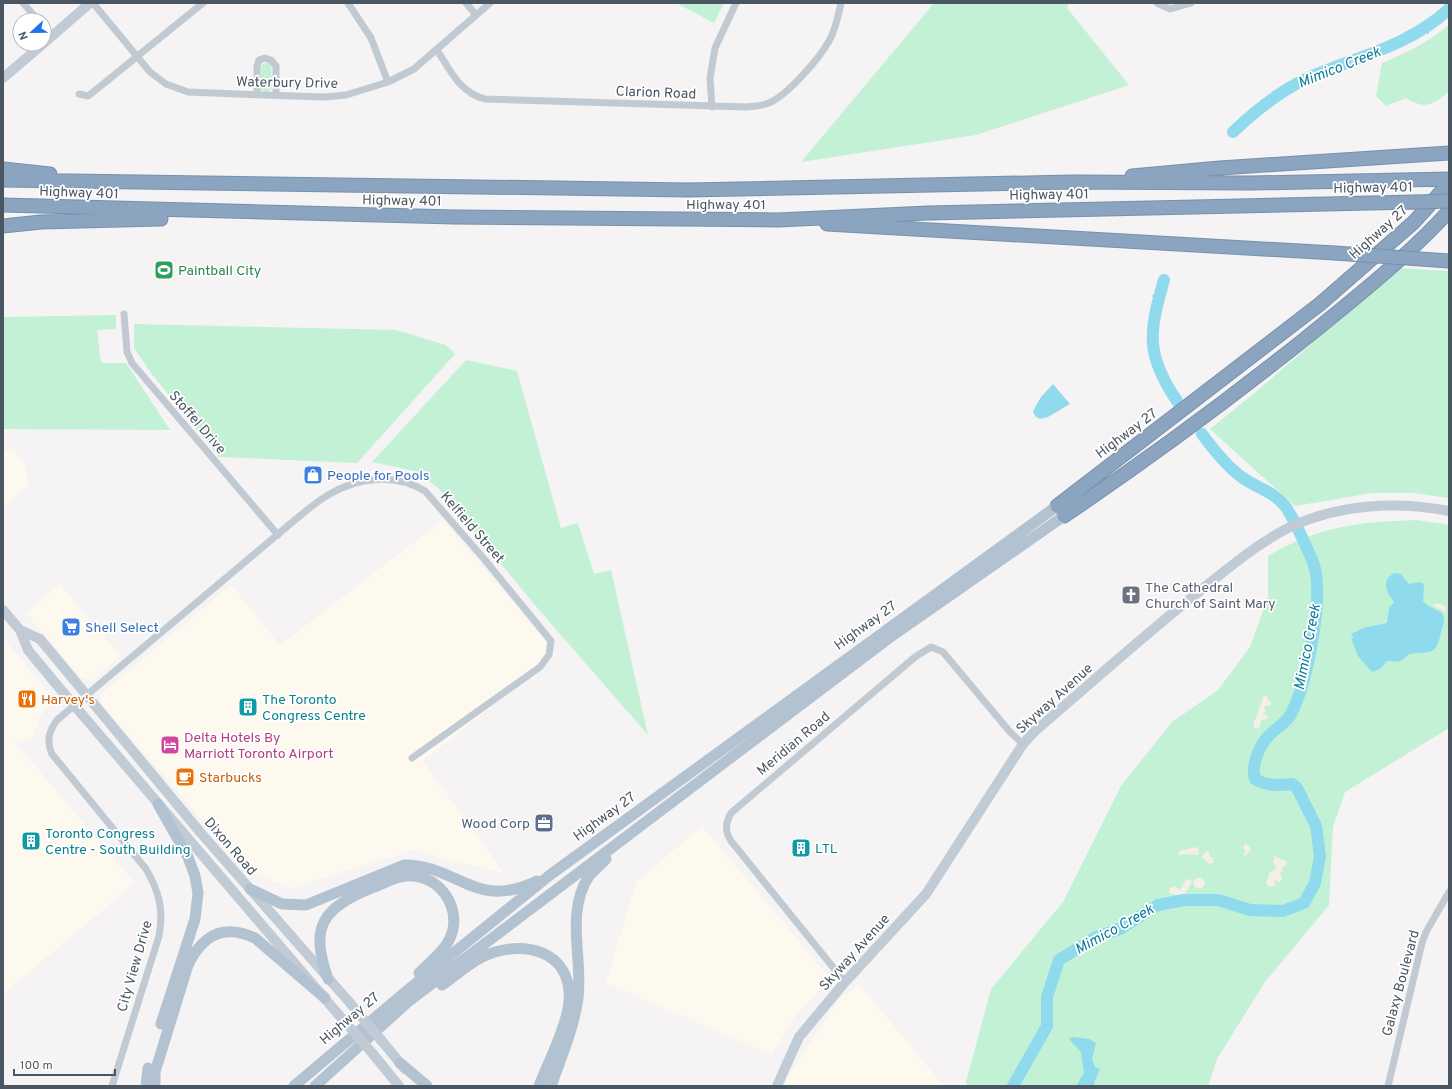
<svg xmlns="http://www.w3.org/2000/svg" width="1452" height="1089" viewBox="0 0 1452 1089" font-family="Overpass,sans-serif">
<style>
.commercial{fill:#fdf9ef}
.green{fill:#c3f1d5}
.sand{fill:#f5f0e5}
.water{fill:#90daee}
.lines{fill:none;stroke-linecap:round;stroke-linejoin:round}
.stream{stroke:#90daee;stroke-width:2}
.river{stroke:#90daee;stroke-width:12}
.highway-casing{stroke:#7690ad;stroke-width:15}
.street{stroke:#c1cad2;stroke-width:7}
.secondary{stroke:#c1cbd6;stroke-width:10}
.primary{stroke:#b3c2d1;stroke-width:11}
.highway{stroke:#8ba5c1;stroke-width:13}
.highway-bridge-casing{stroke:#7690ad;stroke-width:15;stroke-linecap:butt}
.secondary-bridge{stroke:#c1cbd6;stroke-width:10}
.highway-bridge{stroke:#8ba5c1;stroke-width:13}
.labels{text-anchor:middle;stroke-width:3.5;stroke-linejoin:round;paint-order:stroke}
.street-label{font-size:14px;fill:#4a5661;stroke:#fff}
.leisure-label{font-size:14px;fill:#27864d;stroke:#fff;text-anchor:start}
.shop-label{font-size:14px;fill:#366cbe;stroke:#fff;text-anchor:start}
.worship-label{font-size:14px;fill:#5b616d;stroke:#fff;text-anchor:start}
.food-label{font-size:14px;fill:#c56008;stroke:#fff;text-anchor:start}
.culture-label{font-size:14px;fill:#0d838f;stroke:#fff;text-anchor:start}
.hotel-label{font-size:14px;fill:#b23c85;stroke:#fff;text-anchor:start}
.service-label{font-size:14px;fill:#4e5e75;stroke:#fff;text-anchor:end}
.water-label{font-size:15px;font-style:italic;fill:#0c7c9b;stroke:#fff}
</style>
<rect width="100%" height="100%" fill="#f5f3f3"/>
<!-- commercial -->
<path class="commercial" d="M13 450 25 465 29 485 3 507V451Z
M443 520 557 655 423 761 504 873 442 859 417 849 292 888 246 871 102 704 101 694 231 585 280 645Z
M60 583 80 609 121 656 92 681 81 678 26 613Z
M3 637 54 700 42 714 30 741H14L135 883 3 994Z
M702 826 830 978 793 1019 772 1055 606 983 636 882Z
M859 984 944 1086H785L789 1075 839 999Z"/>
<!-- green -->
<path class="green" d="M676 3H724L714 23Z
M934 3H1069L1067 8 1129 85 976 135 801 162Z
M1449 25V91C1434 105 1425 110 1406 98L1386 106 1376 96 1382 63C1406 53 1429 42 1449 25Z
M267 62 271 64 272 88 269 92H265L261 90V67L263 64Z
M1399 268 1449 271V498L1413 493H1372L1295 506 1210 429 1257 391Z
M116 315V329L97 330 101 363H126L170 430 3 429V317Z
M134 324 396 330 446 345 455 354 357 463 219 457 151 373 134 348Z
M466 360 517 371 561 528 578 523 594 574 611 570 648 735 540 611 438 488 415 471 372 462Z
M1417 520 1449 525V728L1345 792 1333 827 1329 905 1265 982 1217 1059 1208 1086H967L966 1082 991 989 1063 902 1121 786 1172 722 1218 690 1250 647 1268 597V556C1320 526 1358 522 1417 520Z"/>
<!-- sand -->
<path class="sand" d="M1434 604H1441L1446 608V612L1433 606Z
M1264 696H1267L1268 701 1271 702 1270 706H1264L1266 712 1262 714 1268 715V719L1261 720 1260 727 1255 729 1253 725Z
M1245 844 1248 845 1251 849 1246 856 1243 854 1246 852 1243 847Z
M1196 847 1199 849 1198 855 1189 854 1178 855 1180 851Z
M1206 851 1209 852V856L1214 858 1212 864 1208 863 1202 857Z
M1275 856 1286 861 1287 863 1282 868V872L1279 874 1282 878 1281 881 1278 882 1275 879 1274 886 1269 887 1266 884 1270 872 1277 868 1273 862Z
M1193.5 883a5.5 5.5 0 1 1 11 0a5.5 5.5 0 1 1-11 0Z
M1186 880 1190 879 1192 882 1183 897 1169 893 1170 889 1173 886 1180 890Z"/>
<!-- water -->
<path class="water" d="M1053 384 1070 404 1048 417 1040 419 1035 416 1033 411 1041 397Z
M1394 573 1401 574 1409 584 1419 582 1424 584 1423 601 1427 605 1442 613C1446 621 1443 625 1441 632 1436 657 1430 651 1409 654 1401 663 1398 662 1387 661L1380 669 1372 672 1358 656 1352 640 1353 636H1352L1351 634 1363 628 1387 623 1389 608 1394 602C1386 592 1381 581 1394 573Z
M1073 1037 1089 1039 1096 1043 1092 1059 1095 1067 1100 1069 1094 1083 1095 1086H1076L1084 1073 1081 1052 1069 1039Z"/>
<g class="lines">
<!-- stream -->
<path class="stream" d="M1426 28 1428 33
M1262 100 1268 101
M1153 296 1160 295"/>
<!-- river -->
<path class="river" d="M1233 132C1256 110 1281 90 1310 77 1359 56 1409 46 1449 9
M1164 280C1149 332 1145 354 1177 401
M1013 1086 1047 1026V997L1059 960 1096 937 1120 929 1158 905 1184 900H1218L1250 910 1283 911 1304 903 1315 883 1320 856 1316 826 1297 788 1292 784C1279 786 1266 786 1255 779 1251 767 1258 749 1266 739 1272 730 1286 724 1291 714 1307 683 1323 603 1315 569 1313 559 1292 515 1285 506 1273 491 1257 488 1243 478 1227 467 1213 449 1202 434"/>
<!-- highway casing -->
<g class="highway-casing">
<path id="highway" d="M3 169 50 174
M1132 176 1220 168 1449 153
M3 180 688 190 1072 182 1252 183 1449 179
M3 205 454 217 778 220 928 213 1415 202
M827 224 1335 253
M3 226 41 222 161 219
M1057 506 1320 304 1414 222 1449 183
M1064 516C1147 460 1227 401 1306 338 1355 298 1406 258 1449 211"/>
</g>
<!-- street -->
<path class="street" d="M23 3 38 20
M93 3 150 72 166 84 188 92 265 95 325 97 346 95 388 82 414 69 490 3
M348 3 371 38 388 82
M466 3 476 15
M1157 3 1170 9 1191 3
M44 27 51 37
M437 50C450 70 460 93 485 99L747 107C755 106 764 106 771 102 789 93 819 59 829 41 836 29 838 16 841 3
M79 94 88 96 92 93 203 3
M257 95V66L259 60 265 58 271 60 276 66V95
M712 107 710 78 715 48 736 3
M124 314 127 352 132 363 278 535
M845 982 731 841C725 831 725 824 731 813L915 657 931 647 943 652 1010 732 1023 744
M112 1086 159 936C164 910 159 891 146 869L52 754C46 741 49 731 57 720L296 519C306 511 316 502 328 495 358 477 394 473 425 491L485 560 551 641 549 655 540 667 412 758
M1388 1086 1422 943 1426 932 1449 892"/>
<!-- secondary -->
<path class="secondary" d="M44 43 90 3
M3 78 43 44
M3 610 20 630 28 650 62 691 338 1014
M20 630 40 639 200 832 351 1004
M381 1040 405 1069
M373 1054 399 1086
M777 1086 799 1037 845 982 926 894 1023 744 1035 731C1090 684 1144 635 1201 590 1230 567 1259 542 1292 526 1341 504 1397 501 1449 511"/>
<!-- primary -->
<path class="primary" d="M158 804 188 857 195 876 198 893 195 919 161 1024
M250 889 282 904 306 905 404 865C459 865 474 911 537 881
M328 979C309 925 323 908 374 887 387 882 400 874 414 876 445 879 464 915 448 942 442 953 428 964 419 973
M442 985C455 976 468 964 482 957 522 938 573 950 569 1002 567 1025 548 1063 539 1086
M400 1063 427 1086
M146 1086 148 1068
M155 1086V1072L188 965C203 934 224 924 255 938L325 998
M294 1086 409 989 550 875 1057 506
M315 1086 409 1001 889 638 1064 516
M551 1086C561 1058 574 1028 578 998 583 957 565 913 589 876 594 870 601 865 606 859"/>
<!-- highway -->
<use href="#highway" class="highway"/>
<!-- highway-bridge casing -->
<g class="highway-bridge-casing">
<path id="highway-bridge" d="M1415 202 1449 201
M1335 253 1449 261"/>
</g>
<!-- secondary-bridge -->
<path class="secondary-bridge" d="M351 1004 381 1040
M338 1014 373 1054"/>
<!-- highway-bridge -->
<use href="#highway-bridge" class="highway-bridge"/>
</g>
<!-- icons -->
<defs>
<g id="stadium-square" transform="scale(1)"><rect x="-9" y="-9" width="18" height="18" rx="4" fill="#2e9e5b" stroke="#fff"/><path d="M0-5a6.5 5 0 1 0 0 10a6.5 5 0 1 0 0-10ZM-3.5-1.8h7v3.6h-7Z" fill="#fff"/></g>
<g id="shop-square" transform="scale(1)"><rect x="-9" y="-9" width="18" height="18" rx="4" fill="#3f7fe0" stroke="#fff"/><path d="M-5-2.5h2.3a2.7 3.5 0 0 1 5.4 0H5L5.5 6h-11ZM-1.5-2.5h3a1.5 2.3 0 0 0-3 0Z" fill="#fff"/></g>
<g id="church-square" transform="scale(1)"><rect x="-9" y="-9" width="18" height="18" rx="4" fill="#6b7280" stroke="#fff"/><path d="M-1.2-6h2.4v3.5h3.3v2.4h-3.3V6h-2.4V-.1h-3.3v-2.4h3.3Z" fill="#fff"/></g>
<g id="supermarket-square" transform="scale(1)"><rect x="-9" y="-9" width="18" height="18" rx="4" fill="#3f7fe0" stroke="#fff"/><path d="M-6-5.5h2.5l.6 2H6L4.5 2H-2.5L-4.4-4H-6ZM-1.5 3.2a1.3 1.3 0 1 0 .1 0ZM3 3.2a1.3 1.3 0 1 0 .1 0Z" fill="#fff"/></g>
<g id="restaurant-square" transform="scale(1)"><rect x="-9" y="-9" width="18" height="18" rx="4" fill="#e8710a" stroke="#fff"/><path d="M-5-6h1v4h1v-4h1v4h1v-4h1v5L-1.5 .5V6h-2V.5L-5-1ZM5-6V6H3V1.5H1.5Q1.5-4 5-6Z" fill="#fff"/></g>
<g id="building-square" transform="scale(1)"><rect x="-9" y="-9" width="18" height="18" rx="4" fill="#0f9aa8" stroke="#fff"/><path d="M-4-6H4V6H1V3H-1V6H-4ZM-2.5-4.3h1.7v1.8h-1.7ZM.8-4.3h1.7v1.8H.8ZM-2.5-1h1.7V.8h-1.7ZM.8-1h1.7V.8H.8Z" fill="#fff"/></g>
<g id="hotel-square" transform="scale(1)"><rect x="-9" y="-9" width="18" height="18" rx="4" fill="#d1479c" stroke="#fff"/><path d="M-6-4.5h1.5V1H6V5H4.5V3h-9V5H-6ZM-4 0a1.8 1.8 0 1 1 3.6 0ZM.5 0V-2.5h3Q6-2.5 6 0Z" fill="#fff"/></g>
<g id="cafe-square" transform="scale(1)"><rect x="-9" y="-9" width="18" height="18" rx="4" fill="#e8710a" stroke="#fff"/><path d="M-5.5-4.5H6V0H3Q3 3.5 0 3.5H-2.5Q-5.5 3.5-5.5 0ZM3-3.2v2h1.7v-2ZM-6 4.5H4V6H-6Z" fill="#fff"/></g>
<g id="office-square" transform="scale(1)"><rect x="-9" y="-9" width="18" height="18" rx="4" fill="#5c6f8a" stroke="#fff"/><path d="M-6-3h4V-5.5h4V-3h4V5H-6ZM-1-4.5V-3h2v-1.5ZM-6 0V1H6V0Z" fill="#fff"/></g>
</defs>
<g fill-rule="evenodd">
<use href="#stadium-square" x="164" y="270"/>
<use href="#shop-square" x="313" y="475"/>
<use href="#church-square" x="1131" y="595"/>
<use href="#supermarket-square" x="71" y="627"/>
<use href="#restaurant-square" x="27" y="699"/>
<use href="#building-square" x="248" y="707"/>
<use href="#hotel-square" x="170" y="745"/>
<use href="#cafe-square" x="185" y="777"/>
<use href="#office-square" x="544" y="823"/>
<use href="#building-square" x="31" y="841"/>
<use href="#building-square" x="801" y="848"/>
</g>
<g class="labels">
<!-- street labels -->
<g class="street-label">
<text transform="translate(287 82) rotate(1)" y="5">Waterbury Drive</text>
<text transform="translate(656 92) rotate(2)" y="5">Clarion Road</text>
<text transform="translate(1373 187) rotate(-1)" y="5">Highway 401</text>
<text transform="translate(79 192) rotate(2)" y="5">Highway 401</text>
<text transform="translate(1049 194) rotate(-1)" y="5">Highway 401</text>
<text transform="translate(402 200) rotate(1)" y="5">Highway 401</text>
<text x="726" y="209">Highway 401</text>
<text transform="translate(1378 232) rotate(-42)" y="5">Highway 27</text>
<text transform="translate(198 422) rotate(49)" y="5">Stoffel Drive</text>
<text transform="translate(1126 433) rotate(-37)" y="5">Highway 27</text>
<text transform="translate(473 527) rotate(49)" y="5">Kelfield Street</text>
<text transform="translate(865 625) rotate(-36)" y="5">Highway 27</text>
<text transform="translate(1054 698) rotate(-42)" y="5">Skyway Avenue</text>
<text transform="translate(793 743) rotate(-40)" y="5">Meridian Road</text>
<text transform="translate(604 816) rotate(-36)" y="5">Highway 27</text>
<text transform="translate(231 846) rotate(49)" y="5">Dixon Road</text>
<text transform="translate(854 952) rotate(-48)" y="5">Skyway Avenue</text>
<text transform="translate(134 966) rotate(-74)" y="5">City View Drive</text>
<text transform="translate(1400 983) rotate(-75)" y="5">Galaxy Boulevard</text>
<text transform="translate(349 1018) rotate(-40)" y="5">Highway 27</text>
</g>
<!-- leisure labels -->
<g class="leisure-label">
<text x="178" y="275">Paintball City</text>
</g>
<!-- shop labels -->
<g class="shop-label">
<text x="327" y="480">People for Pools</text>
<text x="85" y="632">Shell Select</text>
</g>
<!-- worship labels -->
<g class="worship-label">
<text x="1145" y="592">The Cathedral<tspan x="1145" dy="16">Church of Saint Mary</tspan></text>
</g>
<!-- food labels -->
<g class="food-label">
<text x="41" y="704">Harvey's</text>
<text x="199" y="782">Starbucks</text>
</g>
<!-- culture labels -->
<g class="culture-label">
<text x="262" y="704">The Toronto<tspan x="262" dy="16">Congress Centre</tspan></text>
<text x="45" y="838">Toronto Congress<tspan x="45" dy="16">Centre - South Building</tspan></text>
<text x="815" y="853">LTL</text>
</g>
<!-- hotel labels -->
<g class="hotel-label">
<text x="184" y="742">Delta Hotels By<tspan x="184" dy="16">Marriott Toronto Airport</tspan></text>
</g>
<!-- service labels -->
<g class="service-label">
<text x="530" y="828">Wood Corp</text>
</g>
<!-- water labels -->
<g class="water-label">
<text transform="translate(1339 67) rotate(-22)" y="5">Mimico Creek</text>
<text transform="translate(1307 647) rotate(-79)" y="5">Mimico Creek</text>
<text transform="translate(1114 929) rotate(-29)" y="5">Mimico Creek</text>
</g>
</g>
<!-- border -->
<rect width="1452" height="1089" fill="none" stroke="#4a5661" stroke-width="8"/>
<!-- north arrow -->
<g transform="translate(32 32) rotate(248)"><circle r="19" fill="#ffffff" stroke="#b7bbc0"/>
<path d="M0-3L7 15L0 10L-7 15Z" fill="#1a73e8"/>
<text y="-6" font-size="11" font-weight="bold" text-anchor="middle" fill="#4a5661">N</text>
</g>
<!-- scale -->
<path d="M14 1069v6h101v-6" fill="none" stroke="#4a5661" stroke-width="2"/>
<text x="20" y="1069" font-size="12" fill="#4a5661" stroke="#ffffff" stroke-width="3" paint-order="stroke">100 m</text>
</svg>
